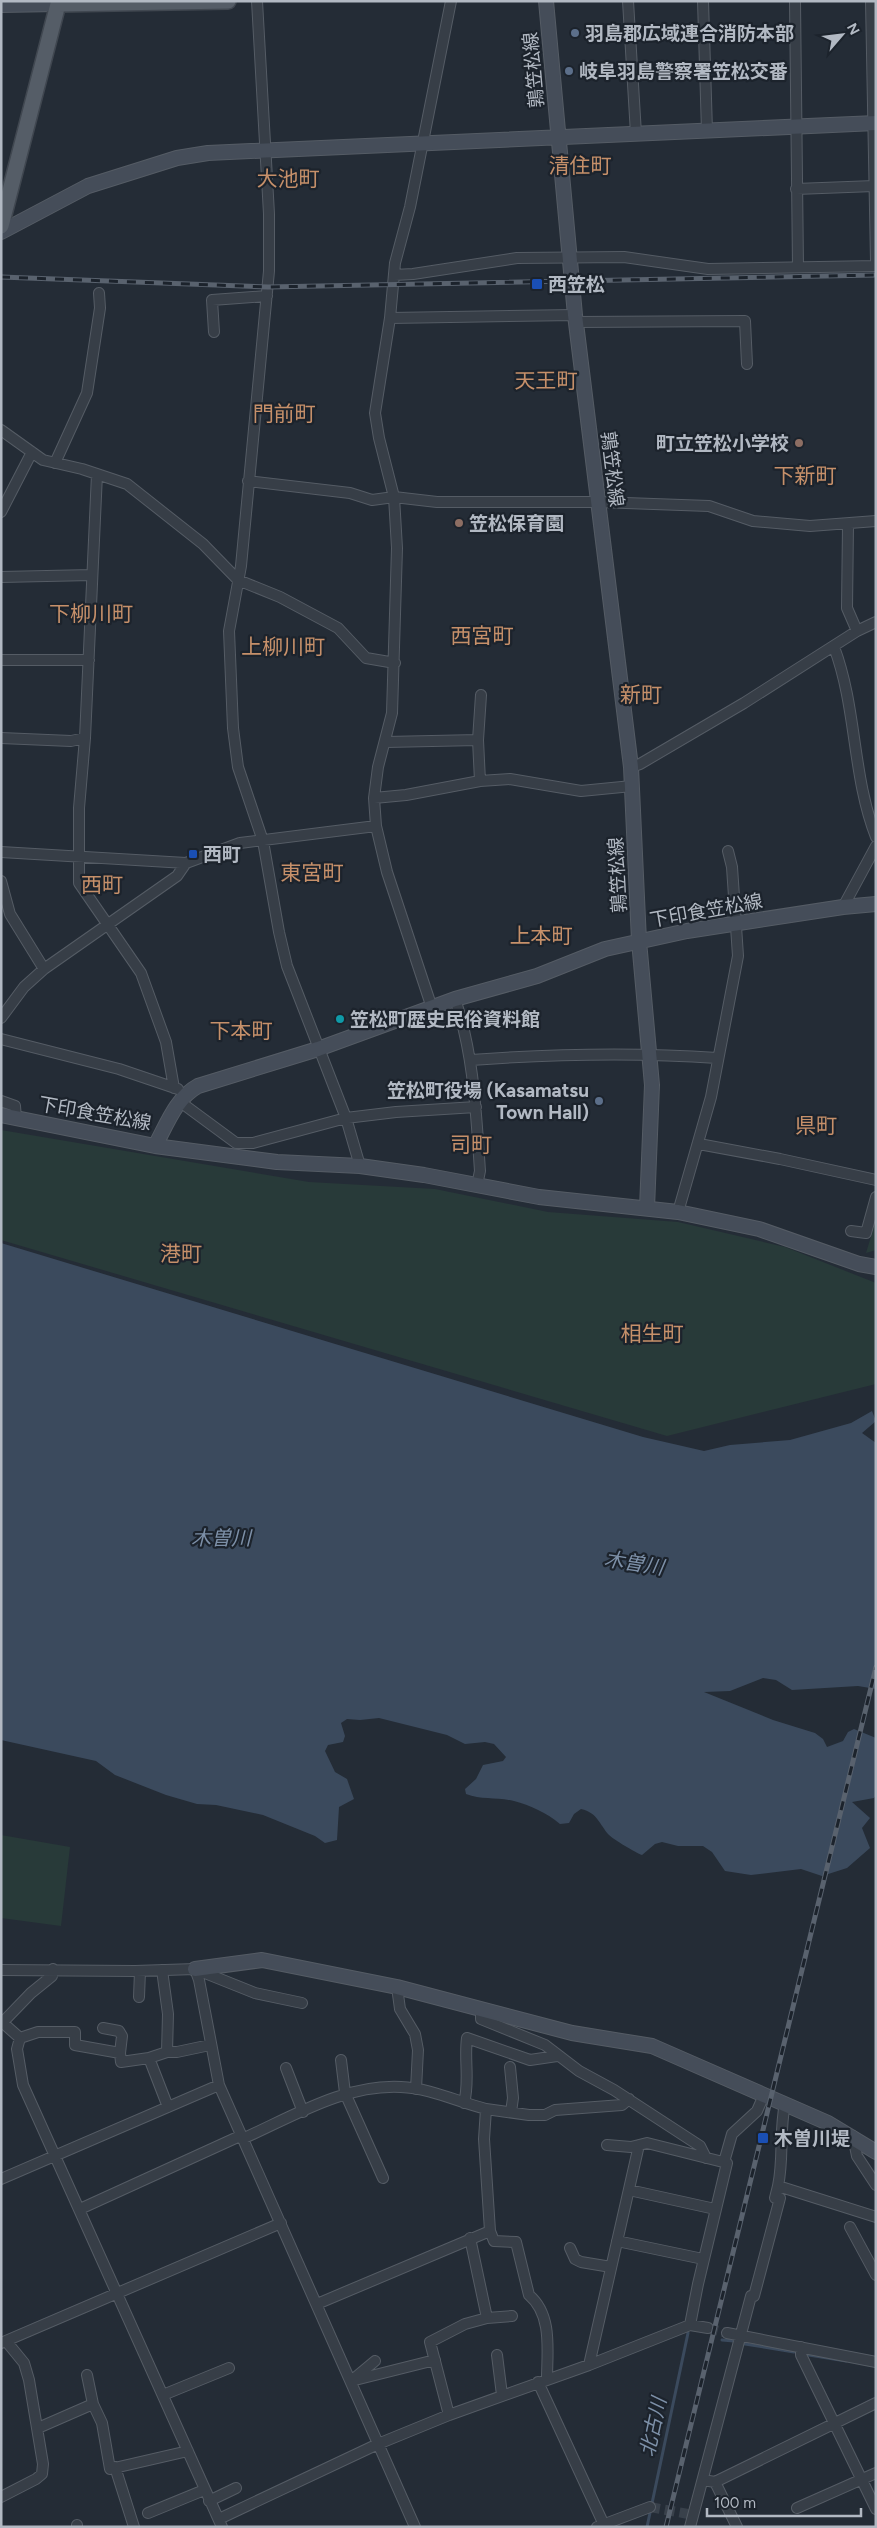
<svg xmlns="http://www.w3.org/2000/svg" width="877" height="2528" viewBox="0 0 877 2528" font-family="Figtree,'Noto Sans JP',sans-serif">
<style>
.green{fill:#283a39}
.water{fill:#3b4a5d}
.lines{fill:none;stroke-linecap:round;stroke-linejoin:round}
.stream{stroke:#3b4a5d;stroke-width:3}
.street-tunnel{stroke:#39414b;stroke-width:10;stroke-dasharray:10 5;stroke-linecap:butt}
.street-casing{stroke:#555c65;stroke-width:12}
.secondary-casing{stroke:#555c65;stroke-width:16}
.primary-casing{stroke:#404750;stroke-width:18}
.street{stroke:#373e47;stroke-width:10}
.secondary{stroke:#454d59;stroke-width:14}
.primary{stroke:#555d67;stroke-width:15}
.rail-casing{stroke:#59626e;stroke-width:5}
.rail{stroke:#1c232c;stroke-width:3;stroke-dasharray:9;stroke-linecap:butt}
.service-dot{fill:#5c6f8a;stroke:#1c232c;stroke-width:2}
.transit-dot{fill:#1a4fb4;stroke:#1c232c;stroke-width:2}
.education-dot{fill:#8d6e63;stroke:#1c232c;stroke-width:2}
.culture-dot{fill:#0f9aa8;stroke:#1c232c;stroke-width:2}
.labels{text-anchor:middle;stroke-width:4.5;stroke-linejoin:round;paint-order:stroke}
.poi-label{font-size:19px;font-weight:bold;fill:#b2b9c3;stroke:#1c232c;text-anchor:start}
.street-label{font-size:19px;fill:#b2b9c3;stroke:#1c232c}
.water-label{font-size:20px;font-style:italic;fill:#7d90a8;stroke:#1c232c}
.quarter-label{font-size:21px;fill:#c6906a;stroke:#1c232c}
</style>
<rect width="100%" height="100%" fill="#242c36"/>
<!-- green -->
<path class="green" d="M1 1130 309 1182 435 1189 548 1212 678 1222 785 1247 876 1283V1384L667 1436 1 1240Z
M876 1220V1250L866 1253Z
M1 1835 70 1847 61 1926 1 1918Z"/>
<!-- water -->
<path class="water" d="M1 1243 643 1437 704 1451 730 1445 790 1440 851 1423 872 1411 876 1421 862 1433 876 1443V1689L858 1686 792 1690 776 1680 763 1678 730 1691 704 1692 773 1720 815 1733 823 1739 827 1747 843 1741 848 1732 854 1729 876 1738V1795L874 1798 852 1802 870 1818 862 1828 870 1848 847 1868 822 1876 801 1869 751 1875 725 1871 712 1852 703 1846H678L662 1842 655 1844 642 1855C636 1853 613 1839 609 1835 599 1824 598 1813 581 1809L574 1814 569 1823 560 1824C547 1813 530 1805 514 1801 497 1797 482 1800 466 1794L465 1789 476 1779 483 1765 503 1761 506 1757 494 1744 485 1742 465 1744 447 1735 379 1718 360 1720 347 1719 341 1723 345 1736 343 1742 328 1745 325 1751 335 1772 347 1779 354 1799 339 1807 337 1840 325 1843 315 1836 263 1815 216 1805 197 1804 166 1795 115 1775 96 1761 1 1740Z"/>
<g class="lines">
<!-- stream -->
<path class="stream" d="M722 2340 734 2341
M745 2344 794 2352
M809 2355 846 2361
M647 2527 688 2333"/>
<!-- street-tunnel -->
<path class="street-tunnel" d="M708 2328 727 2333
M650 2507 688 2514"/>
<!-- street casing -->
<g class="street-casing">
<path id="street" d="M257 1 269 214V271L241 566 229 631 233 728 238 767 263 841 279 932 287 966 346 1118 360 1166
M628 1 636 134
M703 1 707 131
M795 1 798 267
M871 1 876 261
M796 189 874 186
M394 275 413 274 517 258 624 257 708 269 876 266
M390 318 575 315
M576 322 745 321 747 364
M214 332 212 300 267 296
M1 430 43 460 82 469 127 484 203 544 238 580 280 597 338 628 366 658 395 663
M55 463 87 393 100 308 99 293
M97 474 85 738 79 808V883L141 973 166 1042 174 1088
M248 481 350 493 372 500 394 497 437 502H598L709 506 753 521 810 526 876 521
M1 512 32 452
M848 525 847 608 857 631
M1 577 92 575
M834 647C857 708 852 776 876 837
M1 660H89
M1 738 71 741 85 738
M386 742 478 740
M631 767 640 764 744 703 857 631 876 622
M480 781 478 740 481 695
M374 798 406 795 480 781 510 779 581 791 632 786
M1 852 186 863 240 843 376 826
M1 881 10 914 44 969
M843 907 876 846
M455 999C474 1055 476 1113 480 1171L477 1185
M432 1008 387 872 376 826 374 798 378 767 392 713 397 548 394 497 379 438 375 413 390 318 395 263 410 207 451 1
M1 1018 24 987 44 969 177 876 186 863
M1 1039 119 1069 178 1089
M471 1060C552 1054 636 1052 717 1058
M1 1101 15 1106 16 1118
M179 1101 236 1143H253L346 1118 396 1112 476 1107
M699 1144 780 1159 876 1180
M678 1212 711 1097 738 956 732 867 728 851
M851 1231 866 1233 876 1197
M195 1969 199 1980 219 2085 415 2527
M1 1970 135 1971 195 1969 255 1993 302 2003
M162 1970 168 2014 167 2052
M397 1987 400 2009 415 2034 418 2050 416 2089
M139 1997 140 1971
M481 2010V2019L545 2045 579 2071 614 2090 700 2146 706 2158
M3 2023 20 2038 38 2032H75V2045L120 2053
M1 2024 31 1993 52 1976 53 1969
M103 2028 119 2031 122 2036 120 2053 121 2062 149 2058 167 2052H177L210 2045
M20 2038 17 2049 23 2085 222 2527
M149 2058 168 2107
M341 2060 345 2093 383 2178
M510 2067 513 2098 511 2112
M286 2068 303 2112
M464 2103C470 2081 464 2060 467 2038L530 2060 557 2056
M486 2109 529 2115H545L555 2110 622 2105 629 2099
M853 2136 857 2156 876 2185
M242 2139C292 2117 344 2084 401 2087 430 2088 458 2102 486 2109L484 2139 490 2231 317 2304
M607 2145 631 2147 647 2143 727 2163 698 2284 690 2325
M724 2162 732 2134 757 2111 764 2095
M1 2179 219 2085
M778 2186C784 2158 779 2131 785 2104
M629 2190 715 2209
M80 2209 240 2136
M850 2227 876 2275
M490 2231 494 2241 516 2242 529 2295C553 2315 547 2352 547 2379
M617 2241 703 2259
M570 2248 575 2259 581 2262 611 2267
M487 2318 512 2316
M727 2333 876 2362
M1 2343 281 2223
M801 2347V2355L876 2509
M497 2355 502 2395
M375 2361 351 2381 435 2360
M589 2365 639 2145
M87 2375 93 2404 102 2423 110 2469 188 2451
M538 2382 605 2527
M163 2395 229 2368
M449 2415 430 2342 465 2324 487 2318 470 2238
M38 2428 93 2404
M115 2467 134 2527
M703 2480 715 2482 876 2403
M715 2482 737 2527
M1 2497 36 2479 42 2474 43 2464 29 2380 24 2363 6 2341
M209 2501 236 2488
M797 2508 876 2473
M148 2513 204 2490
M219 2519 378 2444 449 2415 589 2365 690 2325 708 2328
M77 2525V2527
M597 2527 650 2507
M690 2527 751 2296H754L780 2198H775L778 2186 876 2217"/>
</g>
<!-- secondary casing -->
<g class="secondary-casing">
<path id="secondary" d="M546 1 575 315 631 767 639 941 652 1085 647 1208
M1 5 58 4 59 1
M1 232 88 186 177 158 208 153 876 123
M1 1115 155 1146 277 1162 360 1166 424 1175 539 1197 678 1212 759 1229 859 1264 876 1267
M155 1146C167 1124 176 1098 198 1086L318 1049 455 999 537 976 605 949 687 931 843 907 876 904
M195 1969 262 1960 397 1987 572 2033 652 2046 828 2123 876 2152"/>
</g>
<!-- primary casing -->
<g class="primary-casing">
<path id="primary" d="M1 226 58 4 228 1"/>
</g>
<!-- street -->
<use href="#street" class="street"/>
<!-- secondary -->
<use href="#secondary" class="secondary"/>
<!-- primary -->
<use href="#primary" class="primary"/>
<!-- rail casing -->
<g class="rail-casing">
<path id="rail" d="M1 277 268 287 876 275
M666 2527 876 1667"/>
</g>
<!-- rail -->
<use href="#rail" class="rail"/>
</g>
<!-- markers -->
<g class="service-dot">
<circle cx="575" cy="33" r="5"/>
<circle cx="569" cy="71" r="5"/>
<circle cx="599" cy="1101" r="5"/>
</g>
<g class="transit-dot">
<rect x="531" y="278" width="12" height="12" rx="2.5"/>
<rect x="188" y="849" width="10" height="10" rx="2.5"/>
<rect x="757" y="2132" width="12" height="12" rx="2.5"/>
</g>
<g class="education-dot">
<circle cx="799" cy="443" r="5"/>
<circle cx="459" cy="523" r="5"/>
</g>
<circle class="culture-dot" cx="340" cy="1019" r="5"/>
<g class="labels">
<!-- poi labels -->
<g class="poi-label">
<text x="585" y="40">羽島郡広域連合消防本部</text>
<text x="579" y="78">岐阜羽島警察署笠松交番</text>
<text x="548" y="291">西笠松</text>
<text x="789" y="450" text-anchor="end">町立笠松小学校</text>
<text x="469" y="530">笠松保育園</text>
<text x="203" y="861">西町</text>
<text x="350" y="1026">笠松町歴史民俗資料館</text>
<text x="589" y="1097" text-anchor="end">笠松町役場 (Kasamatsu<tspan x="589" dy="22">Town Hall)</tspan></text>
<text x="774" y="2145">木曽川堤</text>
</g>
<!-- street labels -->
<g class="street-label">
<text transform="translate(533 70) rotate(-95)" y="7">鶉笠松線</text>
<text transform="translate(613 469) rotate(83)" y="7">鶉笠松線</text>
<text transform="translate(617 875) rotate(-93)" y="7">鶉笠松線</text>
<text transform="translate(706 910) rotate(-10)" y="7">下印食笠松線</text>
<text transform="translate(95 1113) rotate(10)" y="7">下印食笠松線</text>
</g>
<!-- water labels -->
<g class="water-label">
<text x="221" y="1545">木曽川</text>
<text transform="translate(634 1563) rotate(9)" y="7">木曽川</text>
<text transform="translate(653 2427) rotate(-78)" y="7">北古川</text>
</g>
<!-- quarter labels -->
<g class="quarter-label">
<text x="580" y="173">清住町</text>
<text x="288" y="186">大池町</text>
<text x="546" y="388">天王町</text>
<text x="284" y="421">門前町</text>
<text x="805" y="483">下新町</text>
<text x="91" y="621">下柳川町</text>
<text x="482" y="643">西宮町</text>
<text x="283" y="654">上柳川町</text>
<text x="641" y="702">新町</text>
<text x="312" y="880">東宮町</text>
<text x="102" y="892">西町</text>
<text x="541" y="943">上本町</text>
<text x="241" y="1038">下本町</text>
<text x="816" y="1133">県町</text>
<text x="471" y="1152">司町</text>
<text x="181" y="1261">港町</text>
<text x="652" y="1341">相生町</text>
</g>
</g>
<!-- border -->
<rect width="877" height="2528" fill="none" stroke="#b2b9c3" stroke-width="5"/>
<!-- north arrow -->
<g transform="translate(842 35) rotate(62)" stroke="#1c232c" stroke-width="4" paint-order="stroke">
<path d="M0-4L9 19L0 12L-9 19Z" fill="#b2b9c3"/>
<text y="-8" font-size="14" font-weight="bold" text-anchor="middle" fill="#b2b9c3">N</text>
</g>
<!-- scale -->
<path d="M707 2508v8h154v-8" fill="none" stroke="#b2b9c3" stroke-width="2.5"/>
<text x="714" y="2508" font-size="15" fill="#b2b9c3" stroke="#1c232c" stroke-width="4" paint-order="stroke">100 m</text>
</svg>
